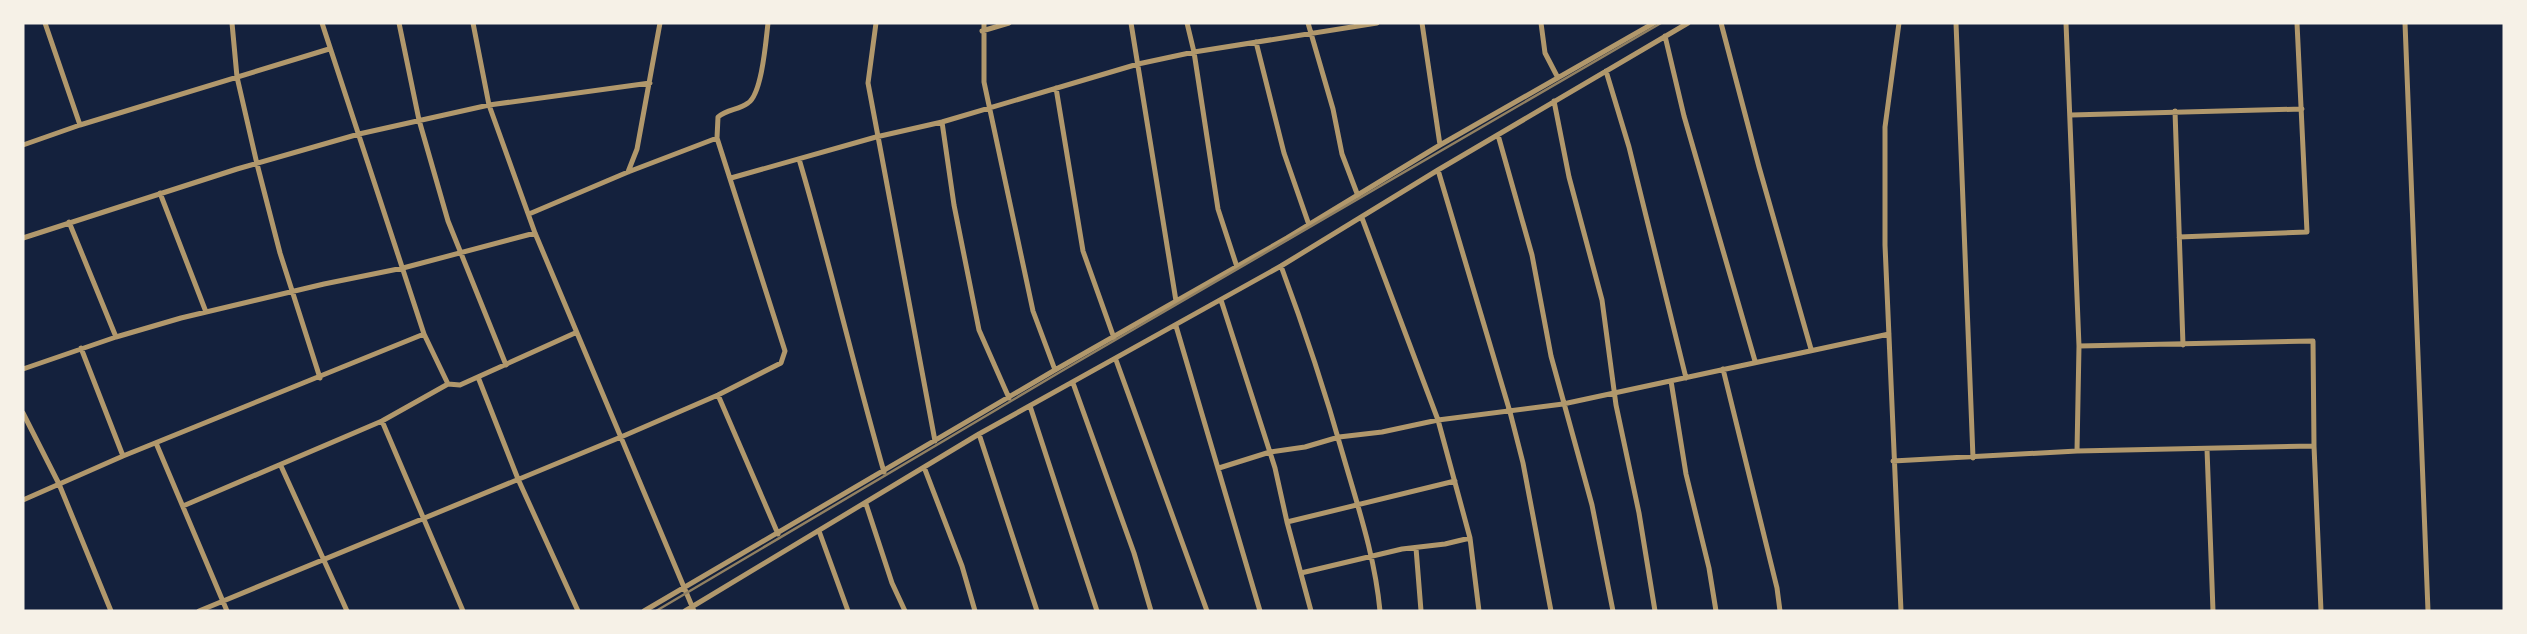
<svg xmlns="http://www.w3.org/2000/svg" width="2527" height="634" viewBox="0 0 2527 634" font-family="Roboto,sans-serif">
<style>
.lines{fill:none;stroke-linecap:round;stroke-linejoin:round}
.minor{stroke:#b1986c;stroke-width:5}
.rail{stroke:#918062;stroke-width:2.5}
</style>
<rect width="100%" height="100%" fill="#14213d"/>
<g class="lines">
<!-- minor -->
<path class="minor" d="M45 23 80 125
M232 23 237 77 257 164 280 253 320 378
M322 23 424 334 448 384
M399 23 419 120 448 221 506 365
M473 23 489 105 535 233 694 611
M876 23 868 83 935 441
M984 23V82L1033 311 1055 370
M1131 23 1176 301
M1187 23 1194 52 1218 209 1237 267
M1308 23 1333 109 1342 154 1358 196
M1422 23 1440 145
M1541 23 1545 53 1558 78
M1721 23 1759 167 1811 349
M1899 23 1885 127V245L1901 611
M1956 23 1973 458
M2066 23 2079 346 2077 451
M2405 23 2428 611
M982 31 1009 23
M1665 36 1684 116 1755 361
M1256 42 1284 153 1309 225
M1606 71 1629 147 1686 378
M1056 88 1083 251 1114 338
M1554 101 1569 177 1602 300 1616 405 1639 513 1655 611
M2175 111 2183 345
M2071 115 2302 109
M942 122 954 205 979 330 1009 398
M1498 135 1532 255 1551 356 1592 505 1613 611
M23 145 80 125 329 49
M799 159C830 263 854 368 884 472
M1438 170 1510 412 1523 463 1551 611
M628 172 637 149 660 23
M731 178 876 137 942 122 1138 64 1194 52 1377 23
M160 193 206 312
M529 214 628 172 717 138
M1362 218 1438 420 1470 538 1479 611
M69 222 116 337
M2179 237 2307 232 2297 23
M23 238 237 169 359 134 489 105 650 83
M1281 266C1304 328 1325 391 1343 455 1358 507 1375 557 1380 611
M1221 300 1275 468 1287 522 1311 611
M1176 326 1260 611
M2079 346 2313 341 2314 446 2321 611
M81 348 123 456
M1116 360 1207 611
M23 369 116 337 181 318 324 284 403 268 535 233
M1723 369 1777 588 1780 611
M478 377 518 479 578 611
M1671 381 1686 474 1709 568 1716 611
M1073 383 1134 553 1151 611
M718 395 778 534
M1030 406 1097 611
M23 413 59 484 111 611
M382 421 463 611
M979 434 1037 611
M156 443 227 611
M2207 449 2213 611
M1893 461 2077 451 2314 446
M281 466 347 611
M924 467 962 566 975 611
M1219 468 1270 452 1305 447 1339 437 1382 432 1438 420 1563 404 1889 334
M23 500 123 456 424 334
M866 504 892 583 905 611
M183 506 382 421 448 384 460 385 575 333
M1287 522 1455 481
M819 531 848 611
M1416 548 1421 611
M1301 573 1402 549 1445 544 1470 538
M199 611 621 437 718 395 781 363 785 351 717 138 718 117C727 109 739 110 748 103 762 94 766 40 768 23
M644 611 1055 370 1287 238 1440 145 1654 23
M685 611 979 434 1281 266 1438 170 1688 23"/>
<!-- rail -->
<path class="rail" d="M656 611 1060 372 1661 23"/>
</g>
<!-- border -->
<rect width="2527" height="634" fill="none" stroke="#f6f1e7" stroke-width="49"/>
</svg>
